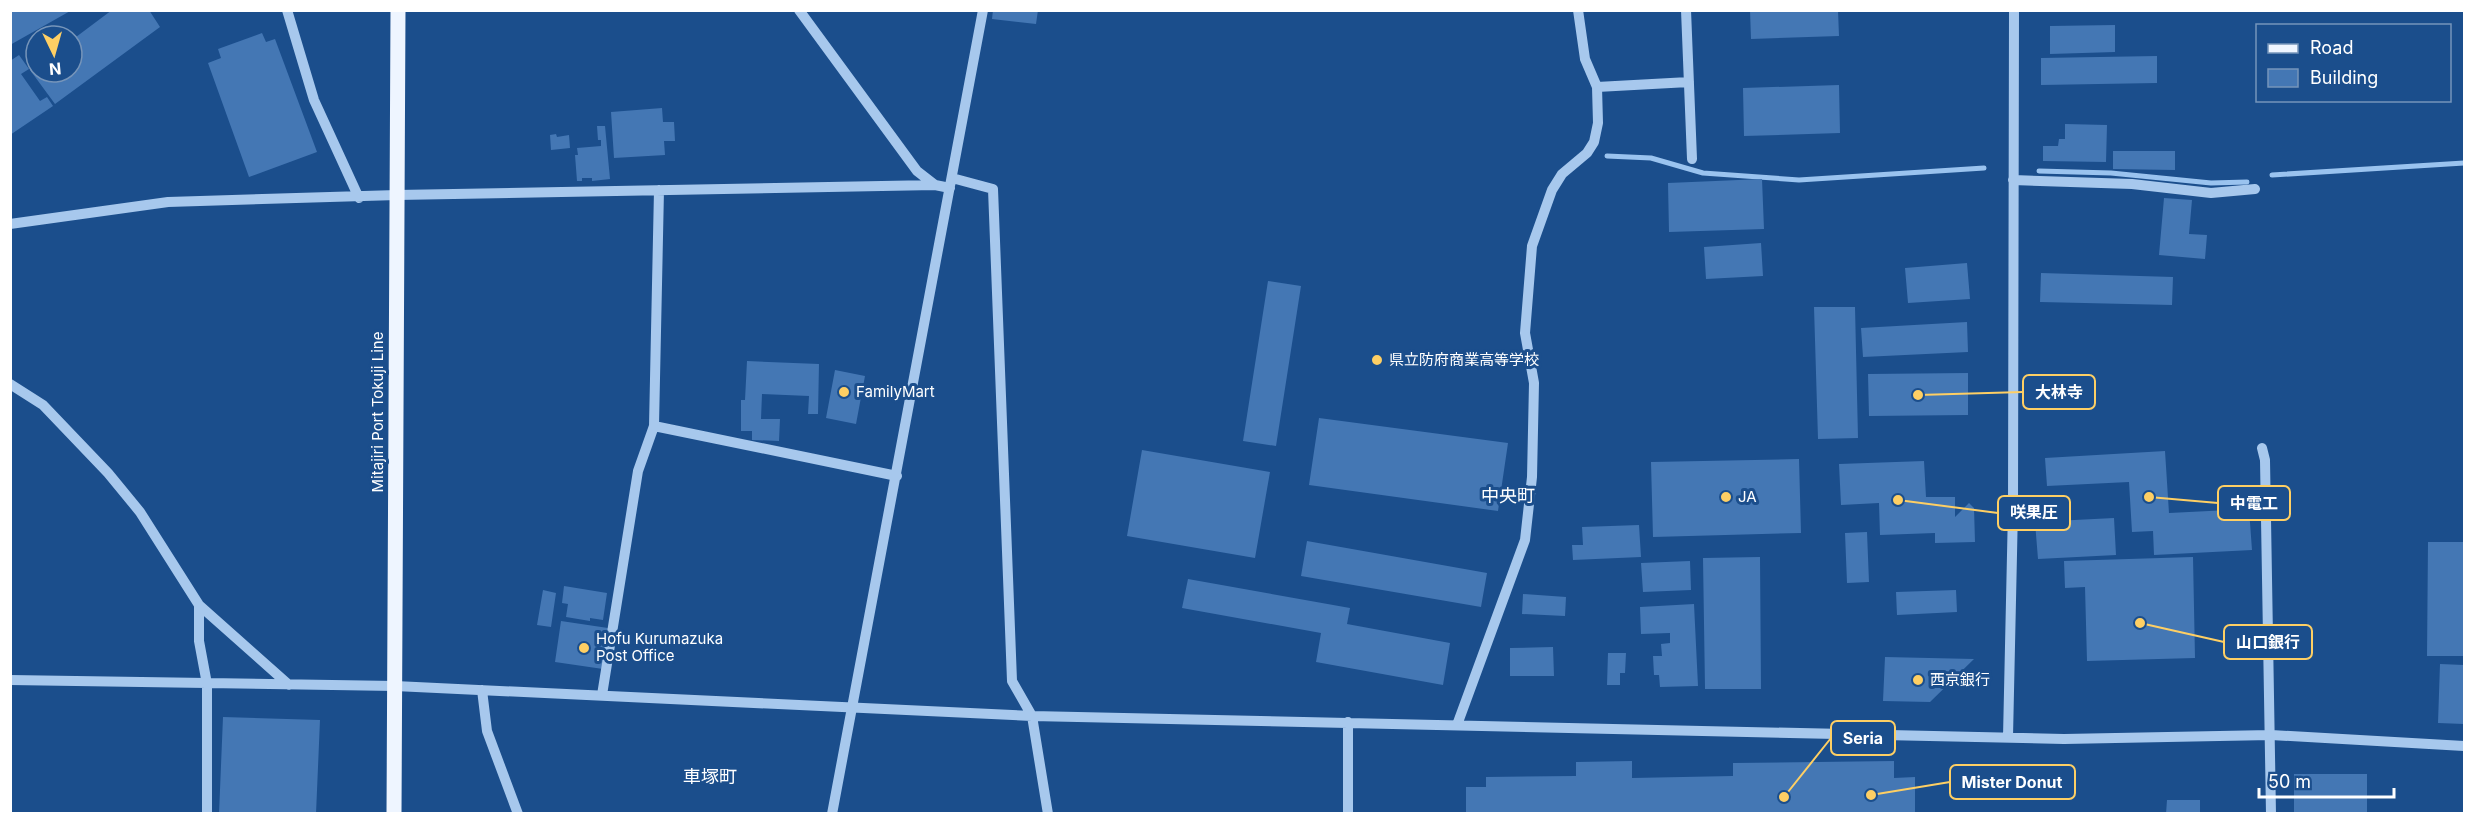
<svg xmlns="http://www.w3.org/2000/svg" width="2475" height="824" viewBox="0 0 2475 824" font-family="Inter,'Noto Sans JP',sans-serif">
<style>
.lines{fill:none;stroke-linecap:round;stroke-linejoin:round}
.stream{stroke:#9ac3ef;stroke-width:5}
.building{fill:#4477b4}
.minor{stroke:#a7c8ed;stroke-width:10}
.major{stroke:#eef5ff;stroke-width:15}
.poi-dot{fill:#fecf64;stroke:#1b4e8c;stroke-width:2}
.labels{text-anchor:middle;stroke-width:6;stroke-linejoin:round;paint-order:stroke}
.poi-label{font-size:15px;fill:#fff;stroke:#1b4e8c;text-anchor:start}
.street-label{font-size:15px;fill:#fff;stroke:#1b4e8c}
.quarter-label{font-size:18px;fill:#fff;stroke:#1b4e8c}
.leader{fill:none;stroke:#fecf64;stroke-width:2}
.callout-dot{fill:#fecf64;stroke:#1b4e8c;stroke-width:2}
.callout{fill:#1b4e8c;stroke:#fecf64;stroke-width:2}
.callout-label{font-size:16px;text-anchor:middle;font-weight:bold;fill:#fff}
</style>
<rect width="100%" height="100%" fill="#1b4e8c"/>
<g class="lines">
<!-- stream -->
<path class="stream" d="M1607 156 1651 158 1703 173 1799 180 1984 168
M2039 171 2111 173 2211 183 2247 182
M2272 175 2464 163"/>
</g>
<!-- building -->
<path class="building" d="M10 10H72L10 45Z
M112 10H149L160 27 55 104 30 70 36 66V72H72V40Z
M993 10H1038L1036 24 992 19Z
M1750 10H1838L1839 36 1751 39Z
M2115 25V52L2050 54V26Z
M66 28 72 36H55Z
M262 33 266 42 275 39 317 152 249 177 208 63 221 58 218 49Z
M36 49V61L33 63 27 55Z
M19 55 29 69 21 74 40 101 47 97 53 106 10 135V61Z
M2157 56V83L2041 85V58Z
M1839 85 1840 133 1744 136 1743 88Z
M662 108 663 122H674L675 141H664L665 155 614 158 611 112Z
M2065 124 2107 125 2106 162 2043 161V146H2058L2059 139H2065Z
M597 126H605L610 179 592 181V178H582V181H577L575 155H578L577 148 601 146V140H598Z
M556 134 557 137 569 135 570 148 551 150 550 135Z
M2113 151H2175V170L2113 169Z
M1762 179 1764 229 1669 232 1668 183Z
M2164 198 2192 200 2189 234 2207 235 2205 259 2159 255Z
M1761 243 1763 276 1706 279 1704 247Z
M1967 263 1970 299 1908 303 1905 268Z
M2041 273 2173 277 2172 305 2040 302Z
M1268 281 1301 286 1276 446 1243 441Z
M1814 307H1855L1858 438 1818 439Z
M1967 322 1968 352 1863 357 1861 328Z
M747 361 819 364 818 414H808L809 396 762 394 761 419H780L779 441 752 440V431H741V400H745Z
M835 370 865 376 856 424 826 418Z
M1968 373V415L1869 416 1868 374Z
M1319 418 1508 443 1498 511 1309 485Z
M1142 450 1270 472 1255 558 1127 536Z
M2165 451 2169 513 2249 509 2252 550 2154 555 2153 531 2132 532 2129 482 2047 486 2045 458Z
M1799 459 1801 533 1653 537 1651 462Z
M1924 461 1926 497H1955V517L1969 503 1974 508 1975 542 1935 543V533L1880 535 1879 503 1841 505 1839 464Z
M2114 518 2116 555 2038 559 2035 522Z
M1639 525 1641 557 1573 560 1572 545H1583L1582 527Z
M1867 532 1869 582 1847 583 1845 533Z
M1307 541 1487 573 1481 607 1301 576Z
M2428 542H2464V656H2427Z
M1760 557 1761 689H1705L1703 558Z
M2193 557 2195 658 2087 661 2085 587 2065 588 2064 561Z
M1690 561 1691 590 1643 592 1641 563Z
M1188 579 1350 608 1347 624 1450 643 1443 685 1316 662 1321 633 1182 608Z
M564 586 607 593 603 620 590 618V621L566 617 568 604 562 603Z
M543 590 556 593 551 627 537 625Z
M1956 590 1957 612 1897 615 1896 592Z
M1523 594 1566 597 1565 616 1522 614Z
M1694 604 1698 686 1660 687 1659 675H1654L1653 656H1662L1661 644 1670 643V633L1641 634 1640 607Z
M561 621 608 628 603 669 555 662Z
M1553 647 1554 676H1510V648Z
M1608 653H1626L1625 673H1620V685H1607Z
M1885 657 1974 659 1930 702 1883 701Z
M2440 664 2464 665V724L2438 723Z
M223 717 320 720 316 814H219Z
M1632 761V778L1733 776V763L1894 761V778L1915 777V814H1466V787H1486V777L1576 776V762Z
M2294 774H2367V814H2294Z
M2167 800H2200V814H2166Z"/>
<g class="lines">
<!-- minor -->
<path class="minor" d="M287 10 314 100 359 198
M799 10 917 171 935 185
M1686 10 1692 159
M1597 87 1689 82
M952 178 993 189 1012 681 1032 716 1048 814
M2013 180 2132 184 2211 193 2255 189
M10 224 168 202 397 195 935 185 950 188
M10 384 43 405 108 473 140 512 199 605 289 685
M654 426 897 476
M2262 448 2265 460 2271 814
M199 605V641L207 684V814
M10 680 395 686 1032 716 2064 739 2271 735 2464 746
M482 690 487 731 518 814
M602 695 638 471 654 426 659 190
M1457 725 1525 540 1532 477 1534 383 1525 333 1532 246 1552 190 1562 174 1587 153 1594 142 1598 123 1597 87 1585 59 1578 10
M2008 737 2013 509 2014 10
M832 814 983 10
M1348 814V722"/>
<!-- major -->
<path class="major" d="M394 814 398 10"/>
</g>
<!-- markers -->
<g class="poi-dot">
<circle cx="1377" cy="360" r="6"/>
<circle cx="844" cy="392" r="6"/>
<circle cx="1726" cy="497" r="6"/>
<circle cx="584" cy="648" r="6"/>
<circle cx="1918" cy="680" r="6"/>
</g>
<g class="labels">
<!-- poi labels -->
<g class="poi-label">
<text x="1389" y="365">県立防府商業高等学校</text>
<text x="856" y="397">FamilyMart</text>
<text x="1738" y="502">JA</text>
<text x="596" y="644">Hofu Kurumazuka<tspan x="596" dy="17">Post Office</tspan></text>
<text x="1930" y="685">西京銀行</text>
</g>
<!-- street labels -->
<g class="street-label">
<text transform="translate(378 412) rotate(-90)" y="5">Mitajiri Port Tokuji Line</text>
</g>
<!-- quarter labels -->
<g class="quarter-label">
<text x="1508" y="502">中央町</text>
<text x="710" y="783">車塚町</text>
</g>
</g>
<!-- callouts -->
<path class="leader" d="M1918 395L2023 392M2149 497L2218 503M1898 500L1998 513M2140 623L2224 642M1784 797L1831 738M1871 795L1950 782"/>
<g class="callout-dot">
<circle cx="1918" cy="395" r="6"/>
<circle cx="2149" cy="497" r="6"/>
<circle cx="1898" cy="500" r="6"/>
<circle cx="2140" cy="623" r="6"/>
<circle cx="1784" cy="797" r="6"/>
<circle cx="1871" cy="795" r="6"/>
</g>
<g class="callout">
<rect x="2023" y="375" width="72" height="34" rx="6"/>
<rect x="2218" y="486" width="72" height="34" rx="6"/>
<rect x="1998" y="496" width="72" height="34" rx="6"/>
<rect x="2224" y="625" width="88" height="34" rx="6"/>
<rect x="1831" y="721" width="64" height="34" rx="6"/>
<rect x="1950" y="765" width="125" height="34" rx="6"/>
</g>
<g class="callout-label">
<text x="2059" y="398">大林寺</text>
<text x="2254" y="509">中電工</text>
<text x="2034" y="518">咲果圧</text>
<text x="2268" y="648">山口銀行</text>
<text x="1863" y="744">Seria</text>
<text x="2012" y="788">Mister Donut</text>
</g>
<!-- border -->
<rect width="2475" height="824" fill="none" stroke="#ffffff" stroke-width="24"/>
<!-- legend -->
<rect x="2256" y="24" width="195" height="78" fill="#1b4e8c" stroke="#7695ba" stroke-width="1.5"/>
<rect x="2268" y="44" width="30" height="9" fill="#eef5ff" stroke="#7695ba" stroke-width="1.5"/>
<text x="2310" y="54" font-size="18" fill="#ffffff">Road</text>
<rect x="2268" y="69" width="30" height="18" fill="#4477b4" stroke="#7695ba" stroke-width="1.5"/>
<text x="2310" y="84" font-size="18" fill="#ffffff">Building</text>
<!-- north arrow -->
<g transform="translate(54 54) rotate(175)"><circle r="28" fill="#1b4e8c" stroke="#7695ba" stroke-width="1.5"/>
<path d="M0-4.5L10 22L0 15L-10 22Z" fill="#fecf64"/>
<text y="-9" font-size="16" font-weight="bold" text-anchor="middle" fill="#ffffff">N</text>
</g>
<!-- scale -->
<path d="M2259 788v9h135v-9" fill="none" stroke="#ffffff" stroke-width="3"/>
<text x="2268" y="788" font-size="18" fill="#ffffff" stroke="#1b4e8c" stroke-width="4.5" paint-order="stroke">50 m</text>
</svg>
